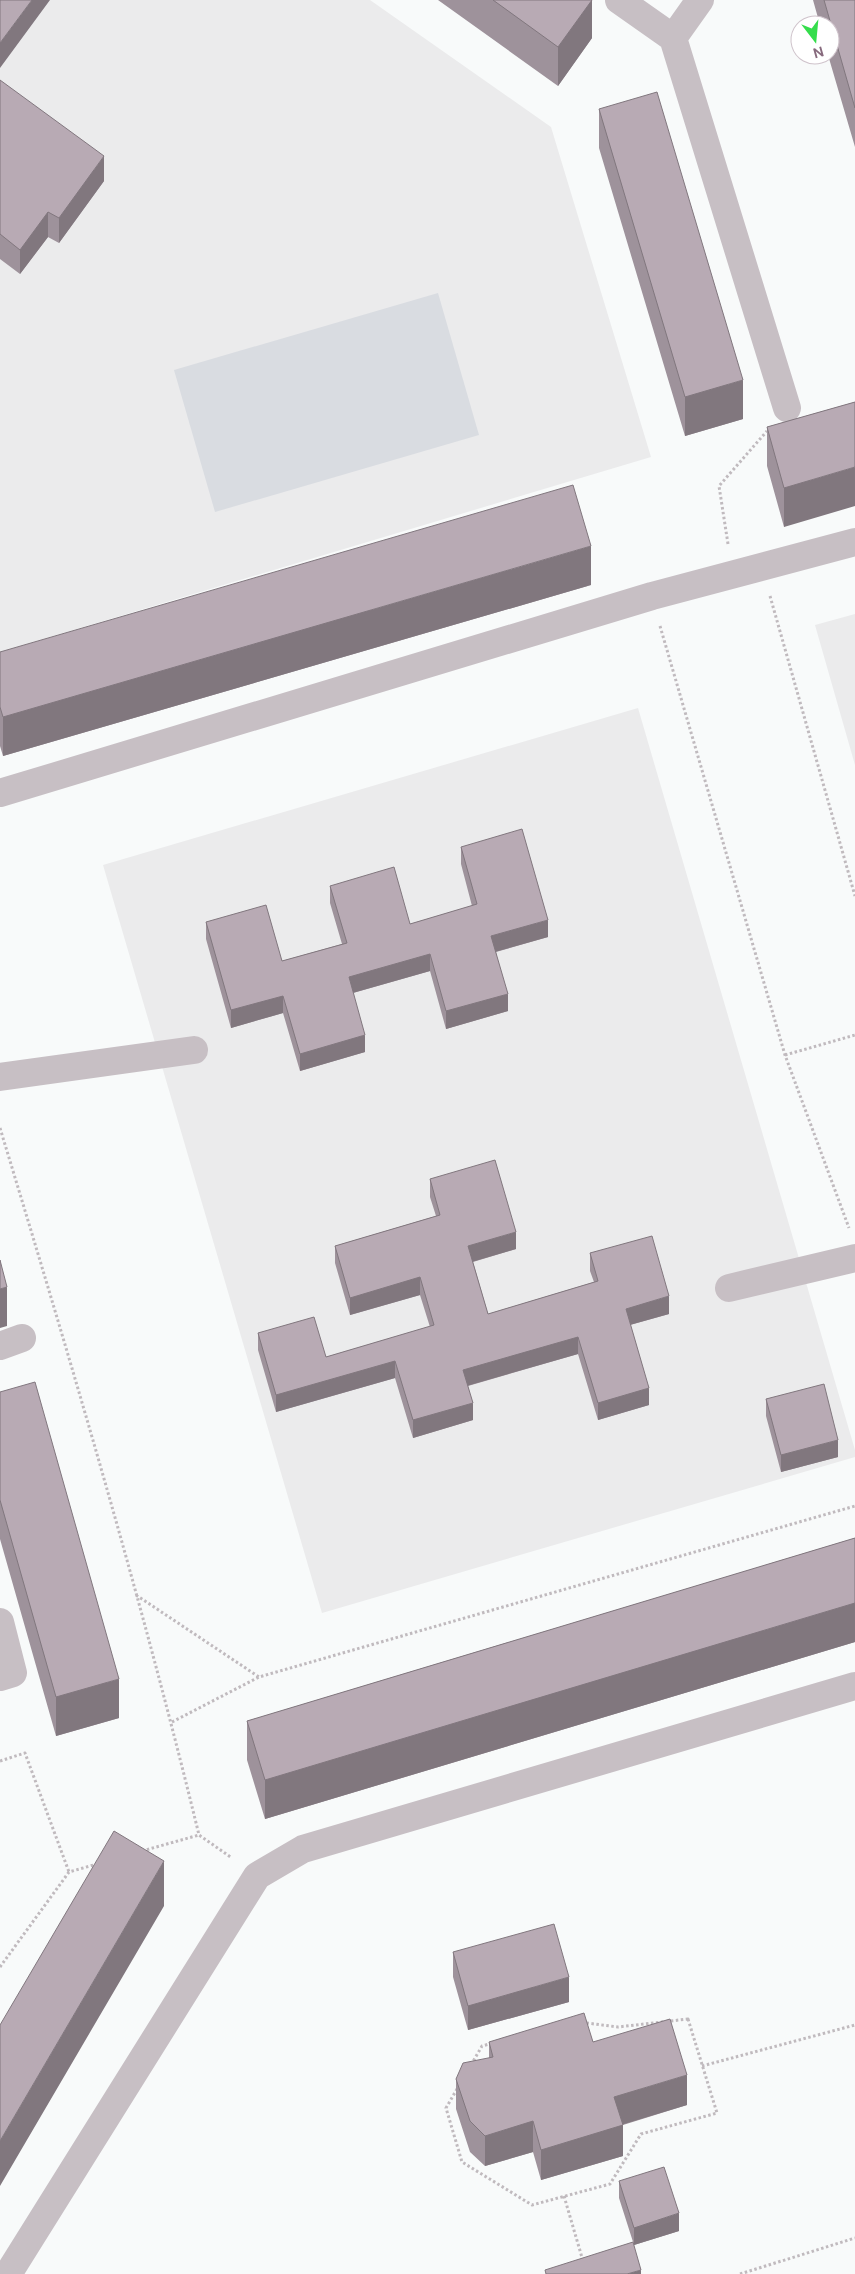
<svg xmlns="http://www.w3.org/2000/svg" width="855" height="2274" viewBox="0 0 855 2274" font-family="'DM Sans',sans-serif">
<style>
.built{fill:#ebebec}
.green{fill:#d9dce1}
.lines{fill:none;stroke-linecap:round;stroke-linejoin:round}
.path{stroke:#c0babe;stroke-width:3;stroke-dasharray:2.5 2.5;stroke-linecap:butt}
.minor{stroke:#c7bfc4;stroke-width:28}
.wall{fill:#9e929b}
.shaded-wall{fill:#81777e}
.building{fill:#b8aab4;stroke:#81777e}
</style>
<rect width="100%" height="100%" fill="#f8fafa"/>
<!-- built -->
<path class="built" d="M0 0H370L551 127 651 457 0 652Z
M855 614V765L815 625Z
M638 708 855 1450V1457L322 1613 103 865Z"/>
<!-- green -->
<path class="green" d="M438 293 479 435 215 512 174 370Z"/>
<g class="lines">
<!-- path -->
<path class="path" d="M728 544 719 486 767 431
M770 596 855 896
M660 626 785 1055 849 1228
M785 1055 855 1035
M0 1128C71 1362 141 1597 199 1835L232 1858
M136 1595 259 1677
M172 1722 259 1677 855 1506
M0 1761 25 1753 69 1872
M142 1851 199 1835
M0 1967 69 1872 97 1864
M688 2019 717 2113 641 2134 610 2184 532 2205 462 2162 446 2108 482 2046 571 2021 618 2027Z
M702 2066 855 2025
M564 2196 583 2261
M740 2274 855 2238"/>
<!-- minor -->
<path class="minor" d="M619 0 673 38 787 408
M673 38 700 0
M0 793 652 596 855 542
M0 1077 194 1050
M729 1288 855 1258
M0 1346 22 1338
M0 1622 13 1673 0 1677
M8 2274 257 1876 303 1849 855 1686"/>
</g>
<!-- wall -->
<path class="wall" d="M438 0H592V38L558 86Z
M813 0H855V147L828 55H830V25H820Z
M0 80 104 181 59 243 48 237 20 274 0 259Z
M599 109 743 419 685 436 599 148Z
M855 402 784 527 767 466V427Z
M591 585 3 756 0 746V652Z
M461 847 548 937 496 952 508 1011 446 1029 430 971 353 993 365 1052 300 1071 283 1013 231 1028 206 939V922L282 961 342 944 330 903V886L410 924 472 906 461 864Z
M430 1179 516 1249 473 1262 488 1314 594 1282 590 1271V1253L669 1314 630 1325 649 1405 598 1420 578 1354 468 1386 473 1420 413 1438 395 1378 276 1412 258 1350V1333L326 1357 430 1327 420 1295 350 1315 335 1263V1246L436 1216 430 1197Z
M0 1392 119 1718 56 1736 0 1539Z
M766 1399 838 1457 781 1472 766 1416Z
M855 1538V1642L265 1819 247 1760V1721Z
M453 1952 569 2002 468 2030 453 1977Z
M489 2042 687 2105 623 2125V2156L541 2180 533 2152 485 2166 470 2152 456 2109V2079L489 2058Z
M619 2181 679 2231 634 2245 619 2198Z"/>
<!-- shaded-wall -->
<path class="shaded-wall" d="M32 0H50L0 68V43Z
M592 0V38L558 86V47Z
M104 156V181L59 243V218Z
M48 212V237L20 274V250Z
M743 380V419L685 436V397Z
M855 467V506L784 527V488Z
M591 546V585L3 756V717Z
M548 920V937L491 953V936Z
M430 954V971L349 994V977Z
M508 994V1011L446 1029V1011Z
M283 996V1013L231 1028V1010Z
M365 1035V1052L300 1071V1054Z
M516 1232V1249L468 1263V1246Z
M420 1277V1295L350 1315V1298Z
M7 1287V1326L0 1328V1289Z
M669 1296V1314L626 1326V1309Z
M578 1337V1354L463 1387V1370Z
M395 1361V1378L276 1412V1395Z
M649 1388V1405L598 1420V1403Z
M473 1403V1420L413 1438V1420Z
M838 1440V1457L781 1472V1455Z
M855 1603V1642L265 1819V1780Z
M119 1679V1718L56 1736V1697Z
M164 1861V1906L0 2186V2141Z
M569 1977V2002L468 2030V2006Z
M687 2075V2105L614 2127V2097Z
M533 2121V2152L485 2166V2136Z
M623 2125V2156L541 2180V2150Z
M679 2213V2231L634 2245V2228Z
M641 2270V2274H627Z"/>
<!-- building -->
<path class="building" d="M0 0H32L0 43Z
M493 0H592L558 47Z
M824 0H855V108Z
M0 80 104 156 59 218 48 212 20 250 0 234Z
M657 92 743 380 685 397 599 109Z
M855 402V467L784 488 767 427Z
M573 485 591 546 3 717 0 707V652Z
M522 829 548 920 491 936 508 994 446 1011 430 954 349 977 365 1035 300 1054 283 996 231 1010 206 922 266 905 282 961 347 943 330 886 394 867 410 924 477 904 461 847Z
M495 1160 516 1232 468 1246 488 1314 598 1281 590 1253 652 1236 669 1296 626 1309 649 1388 598 1403 578 1337 463 1370 473 1403 413 1420 395 1361 276 1395 258 1333 314 1317 326 1357 434 1325 420 1277 350 1298 335 1246 440 1215 430 1179Z
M0 1260 7 1287 0 1289Z
M35 1382 119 1679 56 1697 0 1500V1392Z
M824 1384 838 1440 781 1455 766 1399Z
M855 1538V1603L265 1780 247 1721Z
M114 1831 164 1861 0 2141V2025Z
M554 1924 569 1977 468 2006 453 1952Z
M584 2013 593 2042 670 2019 687 2075 614 2097 623 2125 541 2150 533 2121 485 2136 470 2121 456 2079 463 2063 493 2057 489 2042Z
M664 2167 679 2213 634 2228 619 2181Z
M633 2242 641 2270 627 2274H546L545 2270Z"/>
<!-- north arrow -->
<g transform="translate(815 40) rotate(164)"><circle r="24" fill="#ffffff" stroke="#cfc3cb"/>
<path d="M0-4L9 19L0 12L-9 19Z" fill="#35dd4c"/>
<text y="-8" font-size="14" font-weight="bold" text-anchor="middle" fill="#876a7d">N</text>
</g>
</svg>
